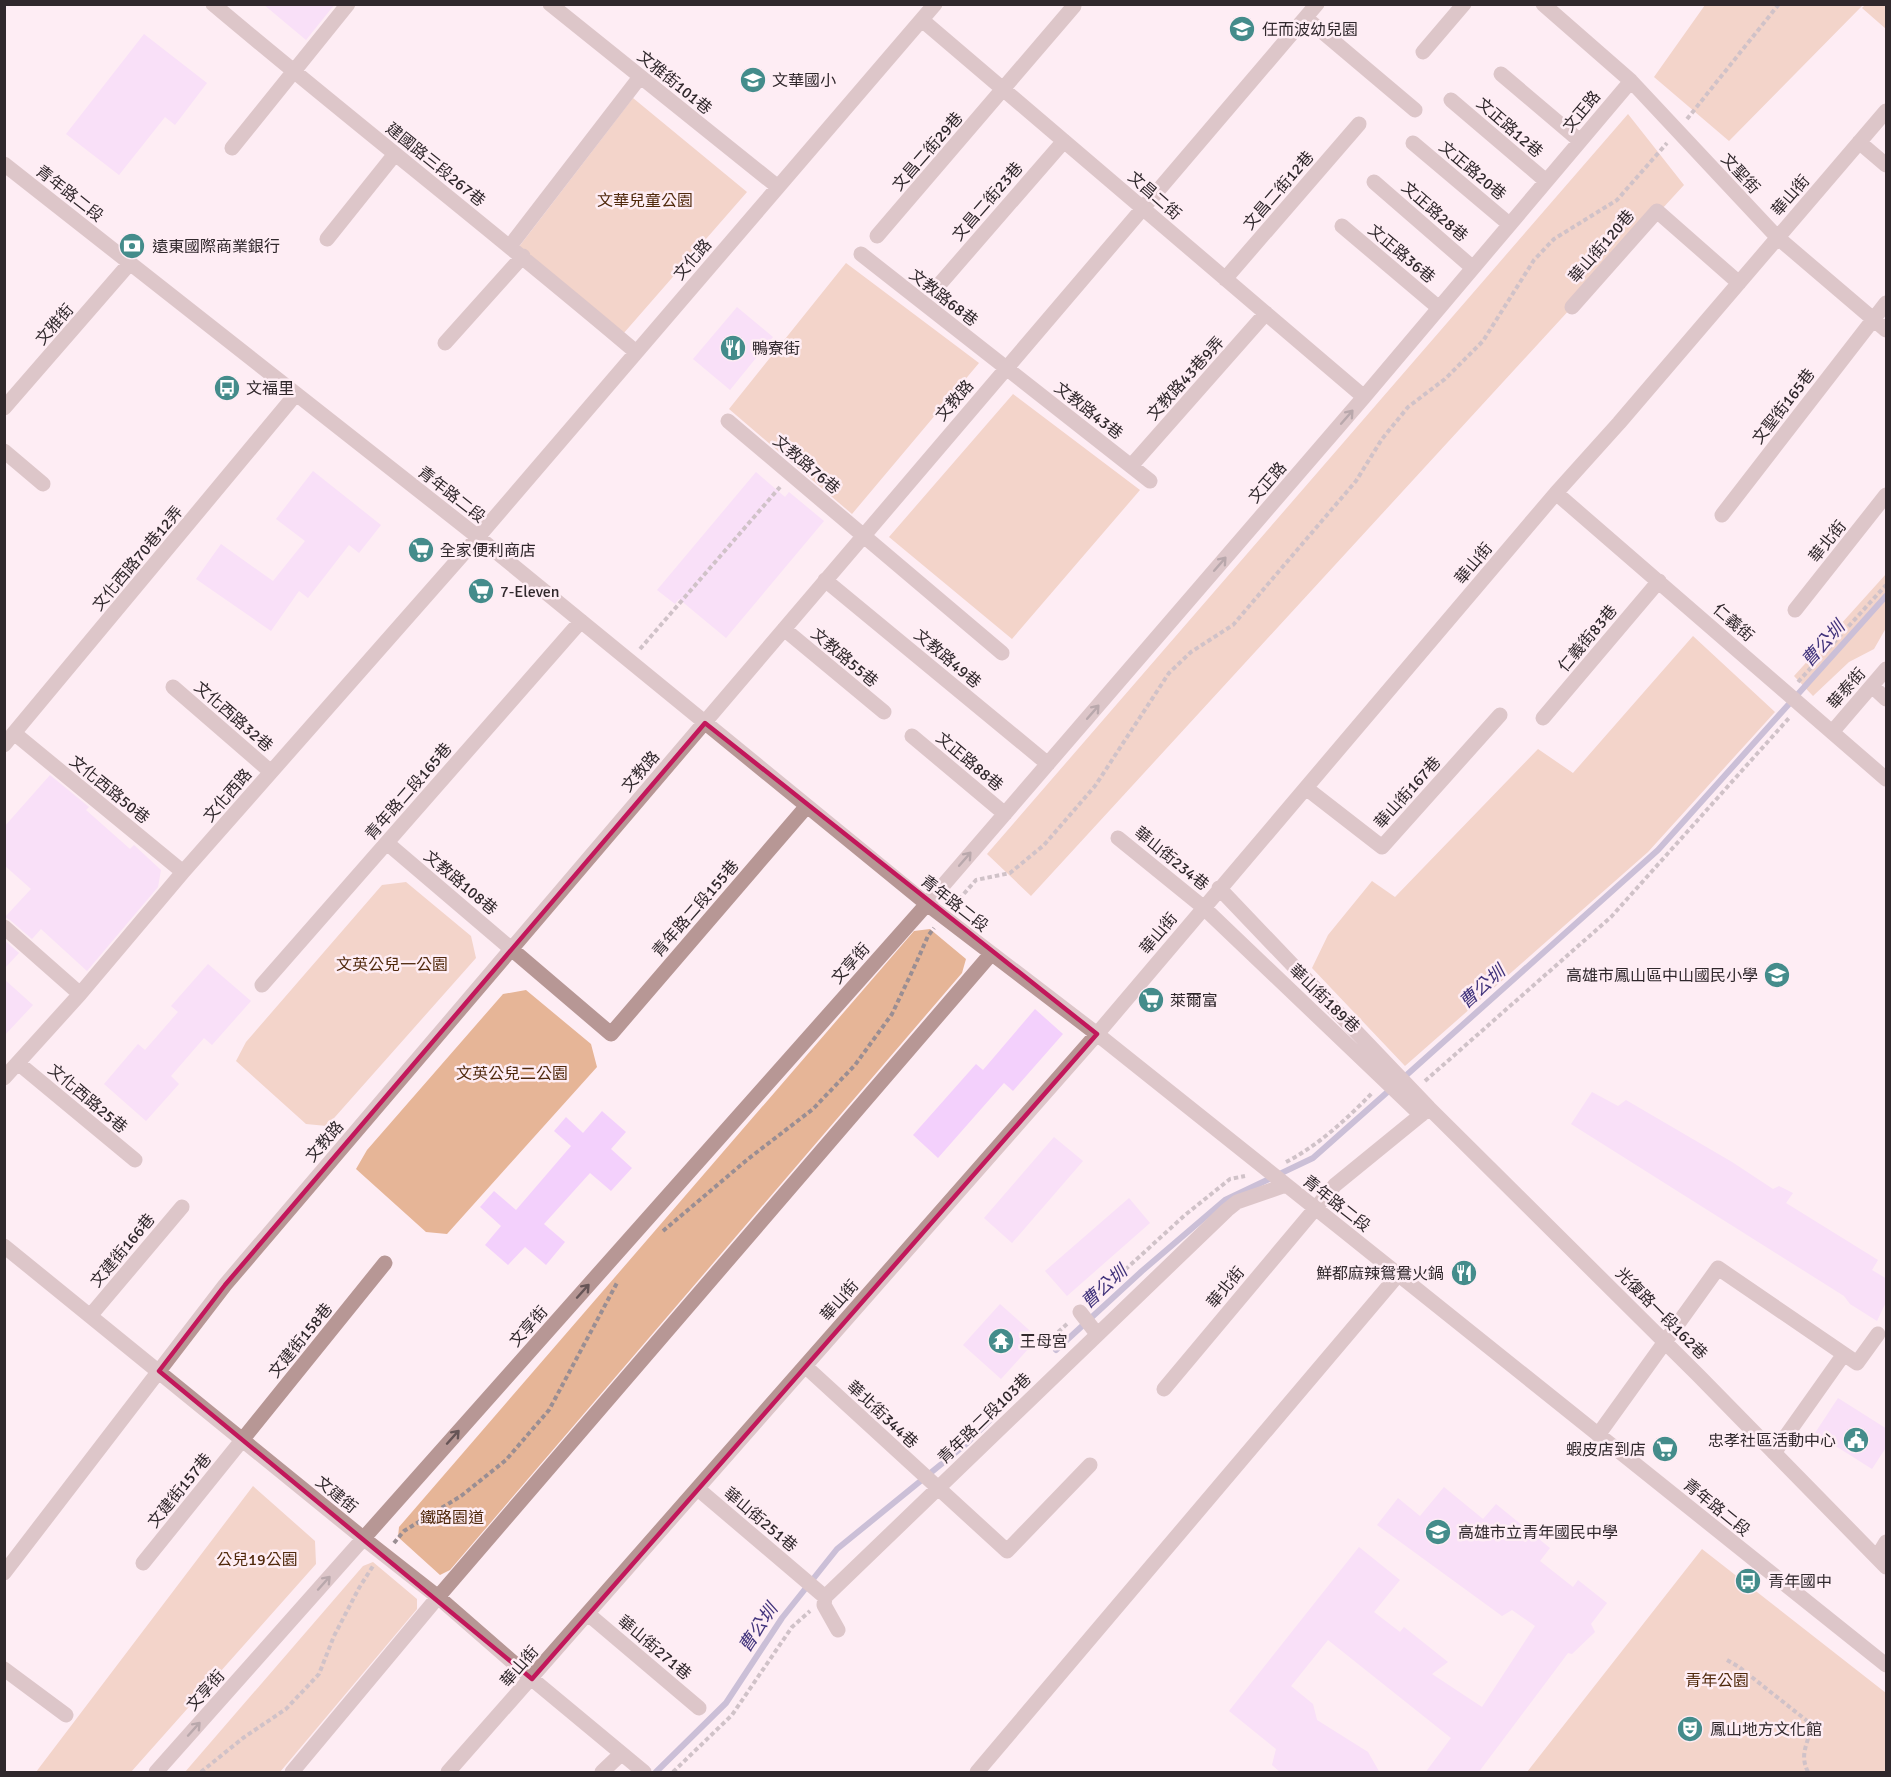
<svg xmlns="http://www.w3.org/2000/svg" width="1891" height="1777" viewBox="0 0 1891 1777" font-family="Signika,'Noto Sans TC',sans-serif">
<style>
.green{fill:#e6b597}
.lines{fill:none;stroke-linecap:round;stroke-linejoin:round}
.stream{stroke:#8e88b4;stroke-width:6}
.building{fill:#f3d0fc}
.path{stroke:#9a8e93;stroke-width:4;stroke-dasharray:4.5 3;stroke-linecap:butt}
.minor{stroke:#b79795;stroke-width:15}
.oneway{stroke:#665456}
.marked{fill:none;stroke:#c2185b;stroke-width:4.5;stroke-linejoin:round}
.labels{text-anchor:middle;stroke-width:5;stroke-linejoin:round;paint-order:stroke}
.poi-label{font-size:16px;fill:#30282c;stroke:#feedf4;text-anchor:start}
.street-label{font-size:16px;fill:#30282c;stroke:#feedf4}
.park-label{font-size:16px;fill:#50290c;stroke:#feedf4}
.water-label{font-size:18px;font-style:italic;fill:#42347c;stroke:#feedf4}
</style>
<rect width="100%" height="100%" fill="#feedf4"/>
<!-- green -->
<path class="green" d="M1866 4 1886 5V29L1862 8Z
M1705 5V4L1863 5 1729 141 1654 77Z
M633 98 747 192 623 334 518 248Z
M1628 114 1684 185 1031 896 987 854Z
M846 263 979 363 852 514 729 409Z
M1013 394 1140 490 1012 639 889 537Z
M1886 574V628L1874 649 1849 662 1813 696 1794 676Z
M1693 636 1775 712 1648 852 1405 1066 1312 968 1328 935 1372 881 1395 897 1538 749 1573 773Z
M406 882 471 936 476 958 327 1126 306 1124 236 1061 246 1042 382 885Z
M930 929 966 959 962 973 450 1570 440 1575 398 1537 399 1527 914 931Z
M526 990 591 1044 597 1067 447 1234 426 1232 356 1169 367 1150 503 994Z
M253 1486 315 1541 316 1564 131 1772H36Z
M1702 1549 1886 1693V1772H1527Z
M373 1562 417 1599V1609L280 1772H185L363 1566Z"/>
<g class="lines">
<!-- stream -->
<path class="stream" d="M1401 1080 1658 850 1886 596
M1056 1350 1142 1271 1225 1200 1313 1158 1392 1088
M656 1772 726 1703 782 1618 837 1549 966 1444 999 1411"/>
</g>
<!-- building -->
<path class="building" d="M263 4H335L306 40Z
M144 34 207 83 175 125 165 117 119 175 66 134Z
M737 307 773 337 730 390 693 359Z
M313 471 381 525 359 553 349 545 308 598 299 591 271 631 196 579 221 544 273 581 305 541 276 519Z
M756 472 785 497 789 492 824 521 726 638 679 599 675 604 657 590Z
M50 775 89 807 86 810 130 849 134 845 161 870 158 887 87 971 41 929 32 939 10 920 5 917 31 889 4 865V827Z
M4 940 19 953 4 969Z
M208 964 251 1001 212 1045 204 1038 171 1076 179 1084 146 1121 104 1084 138 1044 145 1050 178 1012 171 1006Z
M4 979 33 1005 4 1036Z
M1035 1009 1063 1034 1013 1091 1004 1083 938 1158 913 1135 976 1064 983 1070Z
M1592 1092 1618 1106 1626 1100 1732 1162 1773 1189 1779 1186 1793 1193 1786 1203 1878 1260 1872 1270 1887 1279V1300L1877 1321 1850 1304 1844 1296 1571 1124Z
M602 1111 626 1132 611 1149 632 1168 611 1191 590 1173 544 1224 565 1242 546 1265 525 1247 508 1265 485 1245 501 1226 480 1207 494 1191 516 1210 571 1146 554 1131 566 1117 583 1133Z
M1054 1137 1083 1161 1012 1243 984 1218Z
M1129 1198 1150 1223 1067 1296 1045 1271Z
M1000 1304 1038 1338 1001 1379 963 1345Z
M1838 1398 1887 1429V1446L1872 1469 1815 1433Z
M1444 1487 1483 1519 1496 1504 1550 1548 1540 1561 1573 1587 1578 1580 1607 1603 1591 1624 1595 1632 1572 1654 1568 1653 1478 1773H1425L1451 1738 1328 1640 1291 1686 1313 1704 1317 1720 1368 1752 1380 1773H1281L1272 1765 1276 1749 1229 1711 1359 1547 1400 1580 1374 1612 1400 1632 1404 1627 1448 1662 1432 1674 1482 1707 1535 1626 1512 1610 1502 1616 1377 1525 1398 1498 1420 1516Z"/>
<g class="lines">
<!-- path -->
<path class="path" d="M1687 119 1779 4
M640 649 780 487
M1798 682 1886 585
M954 905 976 880 1010 873 1044 845 1095 786 1169 673 1191 652 1233 625 1356 481 1382 439 1408 407 1445 379 1483 341 1534 260 1554 239 1617 200 1667 143
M1425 1081 1611 917 1789 718
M1286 1162C1319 1145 1348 1118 1373 1092
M663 1231 748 1159 813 1109 855 1065 892 1014 917 961 928 936 934 928
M1092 1300 1185 1215 1230 1179 1245 1176
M1047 1342 1067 1324
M394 1543 404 1531 461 1496 506 1460 549 1410 618 1281
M1727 1660 1739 1667 1806 1720 1811 1726C1808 1745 1799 1754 1808 1772
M201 1772 243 1738 286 1709 319 1674 334 1636 359 1588 373 1566
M673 1772 732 1715 792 1627 810 1611"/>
<!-- minor -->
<path class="minor" d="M213 4C353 122 497 234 636 352
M550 4 778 187
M1543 4 1631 81 1777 237 1886 330
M1306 18 1415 110
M922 20 1364 397
M1423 52 1464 4
M1501 74 1580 141
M1451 100 1546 181
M1859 142 1886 165
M1413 143 1509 224
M232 148 348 4
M4 164 478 537 927 904 1097 1034 1344 1231 1886 1665
M1374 182 1473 268
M1342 226 1439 308
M877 236 1074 6 1072 4
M327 239 395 154
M510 246 640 77
M861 254 1150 481
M1225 279 1359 124
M938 286 1064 141
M1572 307 1657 211 1739 283
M445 343 523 256
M4 408 130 263
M728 421 1002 653
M4 451 43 484
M1131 466 1266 313
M1556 493 1886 779
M1722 515 1886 303
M825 580 1048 764
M1795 610 1886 495
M784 629 884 712
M1872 686 1886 699
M173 687 271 772
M1543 718 1659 581
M1833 731 1886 669
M14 733 183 872
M912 736 1005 814
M4 745 296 394
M1306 788 1382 847 1500 715
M1118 838 1203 907 1421 1115
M387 843 611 1034 807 806
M1219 888 1429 1108 1698 1375 1886 1567
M4 927 80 994
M262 985 581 621
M18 1063 135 1160
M4 1078 80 994 183 872 478 537 935 4
M4 1246 363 1538 438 1597 532 1679 644 1772
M1080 1312 1097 1334
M90 1316 182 1207
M805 1366 1007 1551 1090 1465
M1164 1389 1335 1185 1427 1110
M1598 1435 1718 1268 1857 1363 1878 1334
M1774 1453 1844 1354
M698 1489 825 1597
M1877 1557 1886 1542
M143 1563 385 1263
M4 1573 225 1285 1317 4
M825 1597 1227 1210 1237 1202 1286 1185
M825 1597 824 1605 838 1630
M588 1614 699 1708
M4 1669 66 1715
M156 1772 927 904 1364 397 1631 81
M292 1772 438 1597 991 954
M448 1772 1097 1034 1556 493 1619 423 1886 111
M602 1772 621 1754
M977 1772 1398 1275"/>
</g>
<!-- one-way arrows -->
<defs><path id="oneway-shaft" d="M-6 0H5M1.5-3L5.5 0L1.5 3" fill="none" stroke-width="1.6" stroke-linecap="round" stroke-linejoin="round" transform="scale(1.5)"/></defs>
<g class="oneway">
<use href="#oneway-shaft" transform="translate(1347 417) rotate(-49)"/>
<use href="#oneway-shaft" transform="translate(1220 564) rotate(-49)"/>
<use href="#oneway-shaft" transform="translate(1093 712) rotate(-49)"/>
<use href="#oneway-shaft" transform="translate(965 859) rotate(-49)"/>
<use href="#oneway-shaft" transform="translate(583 1291) rotate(-48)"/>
<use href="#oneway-shaft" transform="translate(453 1437) rotate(-48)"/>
<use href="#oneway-shaft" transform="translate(324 1583) rotate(-48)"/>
<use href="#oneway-shaft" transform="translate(194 1729) rotate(-48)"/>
</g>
<!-- marked area -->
<path d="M0 0H1891V1777H0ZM705 723 1097 1034 532 1679 159 1371 225 1285Z" fill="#feedf4" fill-opacity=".55" fill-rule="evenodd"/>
<path class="marked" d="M705 723 1097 1034 532 1679 159 1371 225 1285Z"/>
<!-- icons -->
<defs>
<g id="school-disc" transform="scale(1.35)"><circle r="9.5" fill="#448c8b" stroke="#feedf4"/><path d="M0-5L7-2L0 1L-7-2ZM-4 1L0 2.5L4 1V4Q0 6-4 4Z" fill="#fff"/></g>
<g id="bank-disc" transform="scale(1.35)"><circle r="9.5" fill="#448c8b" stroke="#feedf4"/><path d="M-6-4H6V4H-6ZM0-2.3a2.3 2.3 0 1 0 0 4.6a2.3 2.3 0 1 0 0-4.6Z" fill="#fff"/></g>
<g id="restaurant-disc" transform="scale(1.35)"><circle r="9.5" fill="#448c8b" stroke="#feedf4"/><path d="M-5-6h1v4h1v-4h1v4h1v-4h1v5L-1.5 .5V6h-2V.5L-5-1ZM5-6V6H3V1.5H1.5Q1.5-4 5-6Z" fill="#fff"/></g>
<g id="bus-disc" transform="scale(1.35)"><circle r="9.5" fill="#448c8b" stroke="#feedf4"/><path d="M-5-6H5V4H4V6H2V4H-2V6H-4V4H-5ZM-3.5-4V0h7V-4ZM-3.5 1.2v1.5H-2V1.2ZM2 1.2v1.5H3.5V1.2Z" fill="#fff"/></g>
<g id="supermarket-disc" transform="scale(1.35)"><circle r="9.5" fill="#448c8b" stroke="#feedf4"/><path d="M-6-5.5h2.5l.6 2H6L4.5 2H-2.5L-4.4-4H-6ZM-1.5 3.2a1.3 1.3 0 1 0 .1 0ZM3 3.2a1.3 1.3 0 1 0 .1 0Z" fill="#fff"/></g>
<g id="temple-disc" transform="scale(1.35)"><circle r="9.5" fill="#448c8b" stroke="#feedf4"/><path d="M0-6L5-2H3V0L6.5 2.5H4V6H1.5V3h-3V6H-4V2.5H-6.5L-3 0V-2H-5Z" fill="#fff"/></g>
<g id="civic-disc" transform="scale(1.35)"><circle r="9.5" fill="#448c8b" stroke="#feedf4"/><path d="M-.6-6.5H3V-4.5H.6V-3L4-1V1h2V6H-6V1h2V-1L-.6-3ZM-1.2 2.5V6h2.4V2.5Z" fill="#fff"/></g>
<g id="theatre-disc" transform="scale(1.35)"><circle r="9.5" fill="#448c8b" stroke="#feedf4"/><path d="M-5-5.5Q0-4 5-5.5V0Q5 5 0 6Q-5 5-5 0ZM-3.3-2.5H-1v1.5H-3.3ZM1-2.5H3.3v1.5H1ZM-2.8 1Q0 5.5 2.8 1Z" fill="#fff"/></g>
</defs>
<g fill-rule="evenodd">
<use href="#school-disc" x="1242" y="29"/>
<use href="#school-disc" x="753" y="80"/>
<use href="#bank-disc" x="132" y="246"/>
<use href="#restaurant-disc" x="733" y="348"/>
<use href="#bus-disc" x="227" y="388"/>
<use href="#supermarket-disc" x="421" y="550"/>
<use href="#supermarket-disc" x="481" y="591"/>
<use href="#school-disc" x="1777" y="975"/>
<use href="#supermarket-disc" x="1151" y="1000"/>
<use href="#restaurant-disc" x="1464" y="1273"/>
<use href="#temple-disc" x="1001" y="1341"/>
<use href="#civic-disc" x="1856" y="1440"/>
<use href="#supermarket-disc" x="1665" y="1449"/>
<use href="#school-disc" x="1438" y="1532"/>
<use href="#bus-disc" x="1748" y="1581"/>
<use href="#theatre-disc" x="1690" y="1729"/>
</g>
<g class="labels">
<!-- poi labels -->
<g class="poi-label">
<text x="1262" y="35">任而波幼兒園</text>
<text x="772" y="86">文華國小</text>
<text x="152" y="252">遠東國際商業銀行</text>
<text x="752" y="354">鴨寮街</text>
<text x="246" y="394">文福里</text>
<text x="440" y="556">全家便利商店</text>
<text x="500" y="597">7-Eleven</text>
<text x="1758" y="981" text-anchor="end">高雄市鳳山區中山國民小學</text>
<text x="1170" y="1006">萊爾富</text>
<text x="1444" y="1279" text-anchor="end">鮮都麻辣鴛鴦火鍋</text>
<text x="1020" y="1347">王母宮</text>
<text x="1836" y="1446" text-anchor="end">忠孝社區活動中心</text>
<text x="1646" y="1455" text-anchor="end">蝦皮店到店</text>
<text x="1458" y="1538">高雄市立青年國民中學</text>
<text x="1768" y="1587">青年國中</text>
<text x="1710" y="1735">鳳山地方文化館</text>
</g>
<!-- street labels -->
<g class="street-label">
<text transform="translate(675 82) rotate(39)" y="6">文雅街101巷</text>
<text transform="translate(1581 111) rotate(-50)" y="6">文正路</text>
<text transform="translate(1510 127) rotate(41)" y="6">文正路12巷</text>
<text transform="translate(927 151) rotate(-49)" y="6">文昌二街29巷</text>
<text transform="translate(436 164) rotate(39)" y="6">建國路三段267巷</text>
<text transform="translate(1473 170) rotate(40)" y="6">文正路20巷</text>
<text transform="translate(1741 173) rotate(47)" y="6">文聖街</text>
<text transform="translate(1278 190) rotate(-49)" y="6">文昌二街12巷</text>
<text transform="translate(70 193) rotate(38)" y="6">青年路二段</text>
<text transform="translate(1155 195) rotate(41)" y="6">文昌二街</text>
<text transform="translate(1790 195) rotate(-49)" y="6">華山街</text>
<text transform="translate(987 201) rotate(-49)" y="6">文昌二街23巷</text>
<text transform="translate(1435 211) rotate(41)" y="6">文正路28巷</text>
<text transform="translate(1601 246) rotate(-49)" y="6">華山街120巷</text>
<text transform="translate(1402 253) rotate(40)" y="6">文正路36巷</text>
<text transform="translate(692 259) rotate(-49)" y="6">文化路</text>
<text transform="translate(944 297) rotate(38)" y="6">文教路68巷</text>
<text transform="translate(54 324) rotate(-49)" y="6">文雅街</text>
<text transform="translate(1185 378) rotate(-48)" y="6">文教路43巷9弄</text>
<text transform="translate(954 400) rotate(-49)" y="6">文教路</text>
<text transform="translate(1783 406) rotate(-52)" y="6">文聖街165巷</text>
<text transform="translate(1089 410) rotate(38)" y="6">文教路43巷</text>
<text transform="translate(807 464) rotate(40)" y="6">文教路76巷</text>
<text transform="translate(1267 482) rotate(-49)" y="6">文正路</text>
<text transform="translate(452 494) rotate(38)" y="6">青年路二段</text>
<text transform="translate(1827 541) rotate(-51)" y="6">華北街</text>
<text transform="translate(137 558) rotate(-50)" y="6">文化西路70巷12弄</text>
<text transform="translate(1473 563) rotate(-50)" y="6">華山街</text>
<text transform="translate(1734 622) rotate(41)" y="6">仁義街</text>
<text transform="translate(1587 638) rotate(-50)" y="6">仁義街83巷</text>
<text transform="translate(845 657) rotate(40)" y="6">文教路55巷</text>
<text transform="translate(948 658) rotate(40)" y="6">文教路49巷</text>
<text transform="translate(1846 688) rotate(-49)" y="6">華泰街</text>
<text transform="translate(234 716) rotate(41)" y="6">文化西路32巷</text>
<text transform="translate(970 761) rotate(40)" y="6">文正路88巷</text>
<text transform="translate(640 771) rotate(-49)" y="6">文教路</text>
<text transform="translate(110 789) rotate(39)" y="6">文化西路50巷</text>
<text transform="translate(408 791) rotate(-49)" y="6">青年路二段165巷</text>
<text transform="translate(1407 792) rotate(-48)" y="6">華山街167巷</text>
<text transform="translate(227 795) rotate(-49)" y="6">文化西路</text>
<text transform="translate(1172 858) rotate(39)" y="6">華山街234巷</text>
<text transform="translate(461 882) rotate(40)" y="6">文教路108巷</text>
<text transform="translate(955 903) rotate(38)" y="6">青年路二段</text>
<text transform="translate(695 908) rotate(-49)" y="6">青年路二段155巷</text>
<text transform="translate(1158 933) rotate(-50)" y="6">華山街</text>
<text transform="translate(850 963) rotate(-48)" y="6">文享街</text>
<text transform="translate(1325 998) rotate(44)" y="6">華山街189巷</text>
<text transform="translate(88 1098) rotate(40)" y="6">文化西路25巷</text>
<text transform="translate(324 1141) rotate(-49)" y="6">文教路</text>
<text transform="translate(1337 1203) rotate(38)" y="6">青年路二段</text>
<text transform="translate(122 1250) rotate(-50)" y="6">文建街166巷</text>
<text transform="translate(1225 1287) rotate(-50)" y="6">華北街</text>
<text transform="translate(839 1300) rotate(-49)" y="6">華山街</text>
<text transform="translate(1662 1313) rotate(45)" y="6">光復路一段162巷</text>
<text transform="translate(528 1326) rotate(-48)" y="6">文享街</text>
<text transform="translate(300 1340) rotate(-51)" y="6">文建街158巷</text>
<text transform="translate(883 1414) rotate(43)" y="6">華北街344巷</text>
<text transform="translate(984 1418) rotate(-44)" y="6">青年路二段103巷</text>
<text transform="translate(179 1490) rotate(-51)" y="6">文建街157巷</text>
<text transform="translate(337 1494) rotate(39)" y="6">文建街</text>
<text transform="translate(1717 1507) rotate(39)" y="6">青年路二段</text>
<text transform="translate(761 1519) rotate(40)" y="6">華山街251巷</text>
<text transform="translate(655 1647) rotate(40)" y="6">華山街271巷</text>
<text transform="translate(519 1666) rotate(-49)" y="6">華山街</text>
<text transform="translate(205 1690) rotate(-48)" y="6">文享街</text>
</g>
<!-- park labels -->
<g class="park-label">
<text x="645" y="206">文華兒童公園</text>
<text x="392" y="970">文英公兒一公園</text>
<text x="512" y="1079">文英公兒二公園</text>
<text x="452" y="1523">鐵路園道</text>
<text x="257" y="1565">公兒19公園</text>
<text x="1717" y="1686">青年公園</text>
</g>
<!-- water labels -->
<g class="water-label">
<text transform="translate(1823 644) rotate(-48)" y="6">曹公圳</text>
<text transform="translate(1482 987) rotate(-42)" y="6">曹公圳</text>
<text transform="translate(1104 1287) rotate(-42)" y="6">曹公圳</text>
<text transform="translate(758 1628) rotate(-56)" y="6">曹公圳</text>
</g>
</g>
<!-- border -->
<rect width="1891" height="1777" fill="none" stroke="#30282c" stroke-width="12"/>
</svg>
